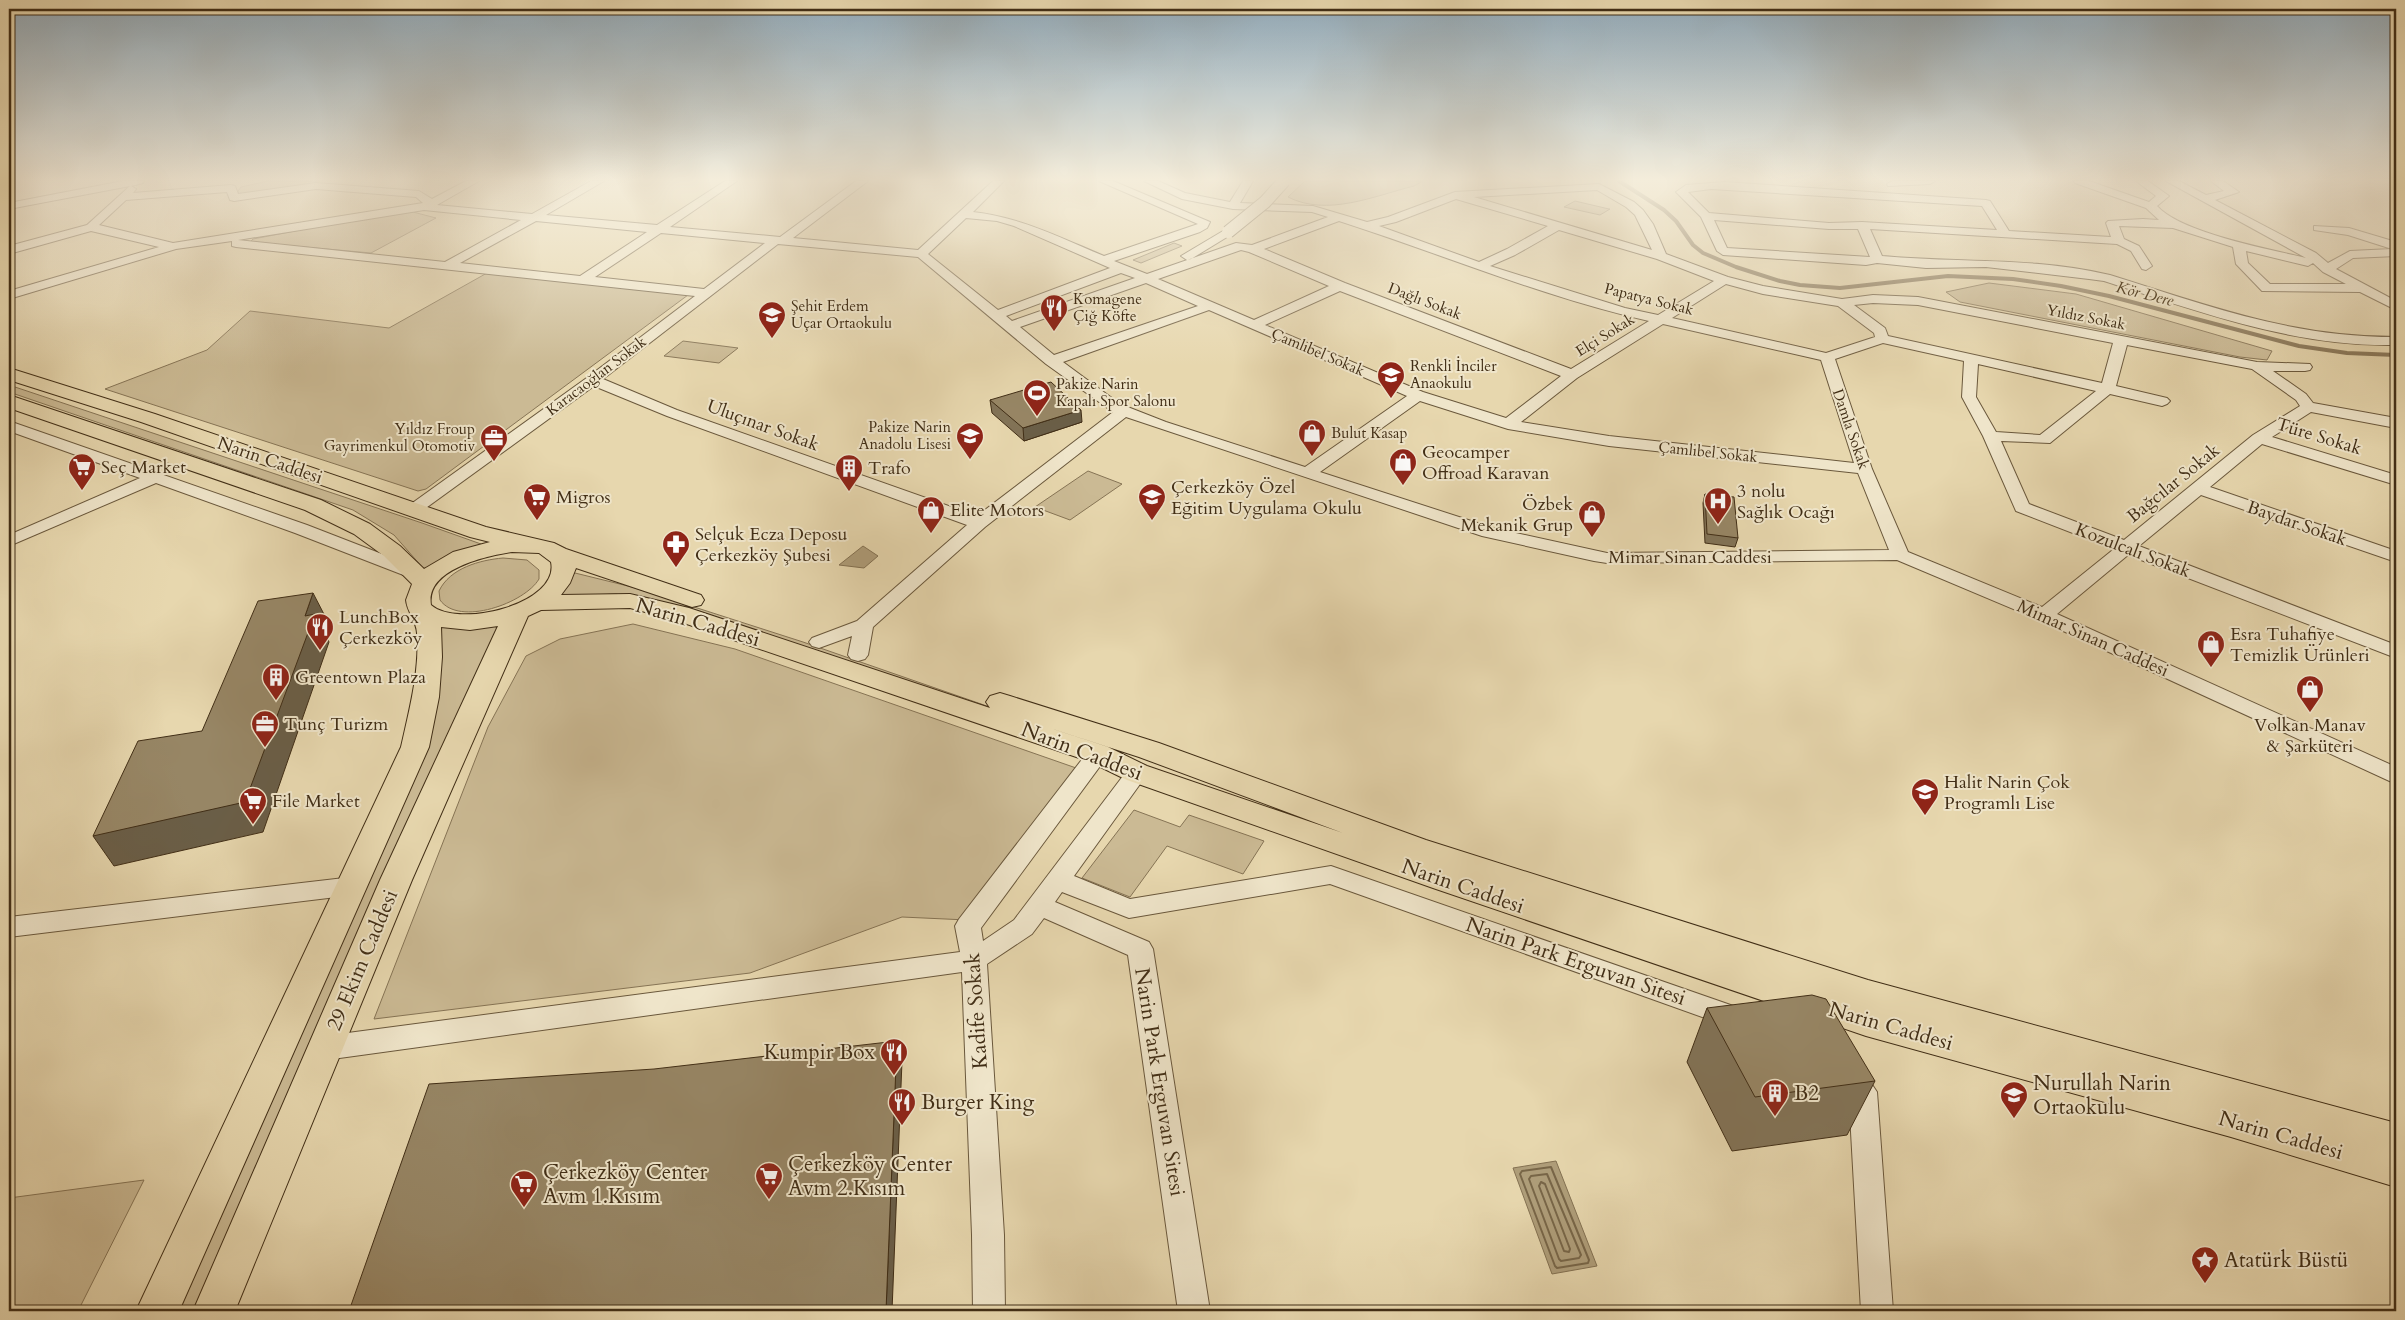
<svg xmlns="http://www.w3.org/2000/svg" width="2405" height="1320" viewBox="0 0 2405 1320" font-family="Cardo,serif">
<style>
.green{fill:#cbba94;stroke:#867455}
.water{fill:#af9e7a;stroke:#837152}
.lines{fill:none;stroke-linecap:round;stroke-linejoin:round}
.shore{stroke:#786648;stroke-width:2}
.stream{stroke:#837152;stroke-width:4}
.minor-casing{stroke:#6a583c;stroke-width:2}
.major-casing{stroke:#412e16;stroke-width:2}
.minor{fill:#efe5ca;fill-rule:evenodd}
.major{fill:#e7d7ae;fill-rule:evenodd}
.minor-bridge-casing{stroke:#6a583c;stroke-width:14;stroke-linecap:butt}
.minor-bridge{stroke:#efe5ca;stroke-width:12}
.wall{fill:#827357;stroke:#412e16}
.shaded-wall{fill:#6a5e47;stroke:#412e16}
.building{fill:#978665;stroke:#412e16}
.labels{text-anchor:middle;stroke-width:4;stroke-linejoin:round;paint-order:stroke}
.far-poi-label{font-size:15px;fill:#412e16;stroke:#efe5ca;text-anchor:start}
.far-street-label{font-size:15px;fill:#412e16;stroke:#efe5ca}
.far-water-label{font-size:16px;font-style:italic;fill:#5c4a2f;stroke:#efe5ca}
.street-label{font-size:18px;fill:#412e16;stroke:#efe5ca}
.poi-label{font-size:18px;fill:#412e16;stroke:#efe5ca;text-anchor:start}
.near-street-label{font-size:21px;fill:#412e16;stroke:#efe5ca}
.near-poi-label{font-size:21px;fill:#412e16;stroke:#efe5ca;text-anchor:start}
</style>
<rect width="100%" height="100%" fill="#e7d7ae"/>
<filter id="stains"><feTurbulence type="fractalNoise" baseFrequency=".004" numOctaves="4"/><feColorMatrix values="0 0 0 0 .2 0 0 0 0 .09 0 0 0 0 .02 0 0 0 .5 -.17"/></filter>
<radialGradient id="worn" r=".72"><stop offset=".6" stop-color="#630" stop-opacity="0"/><stop offset="1" stop-color="#630" stop-opacity=".3"/></radialGradient>
<!-- green -->
<path class="green" d="M268 181H320L304 186 239 195 238 191 241 187Z
M1305 181H1423L1414 186C1374 196 1327 217 1288 197Z
M1575 201 1609 209H1610L1600 215 1564 207Z
M413 212 436 218 371 253 250 242 253 239 385 214Z
M1174 243 1182 246 1141 263 1133 260Z
M487 273 688 295 426 489 418 491 105 389 207 350 250 311 389 328Z
M1989 283 2076 294 2272 351 2267 360 2240 357 1960 302 1946 292Z
M683 341 738 348 719 363 664 356Z
M9 385 422 523 481 544 479 547 428 568H423L394 535 353 510 9 392Z
M1088 471 1122 484 1070 520 1035 507Z
M503 558 527 560 539 570V579C525 603 459 627 440 600L439 591C450 568 480 560 503 558Z
M575 573 632 587 803 642 1119 752 1118 754 968 701 699 612 616 594 560 596 572 574Z
M508 618 204 1311H166L423 745 437 623Z
M633 624 735 649 1079 769 967 920 902 917 750 973 374 1019 488 727 526 656 560 639Z
M1134 810 1180 827 1189 815 1264 841 1243 874 1167 846 1130 897 1082 878Z
M144 1180 78 1311H9V1198Z"/>
<!-- water -->
<path class="water" d="M863 546 878 556 864 568 839 565Z
M1556 1161 1597 1266 1552 1274 1513 1168Z"/>
<g class="lines">
<!-- shore -->
<path class="shore" d="M1551 1167 1589 1260 1588 1263 1557 1268 1555 1266 1520 1174 1522 1171Z
M1547 1174 1581 1255 1579 1258 1561 1261 1559 1259 1529 1179 1531 1176Z
M1541 1182 1545 1184 1570 1249 1569 1252 1564 1251 1539 1186Z"/>
<!-- stream -->
<path class="stream" d="M1619 181 1664 210 1676 221 1693 245 1703 253 1736 267 1780 281 1800 285 1840 288 1948 276 2013 279 2061 286 2109 296 2299 346 2347 353 2396 355"/>
<!-- minor casing -->
<g class="minor-casing">
<path id="minor" d="M9 181H15L9 184Z
M123 181H144L143 183 131 186 136 189 133 193 231 185 235 186 238 194 316 183 419 191 432 199 466 181H479L437 205 532 214 591 181H604L546 215 657 225 725 181H737L670 227 780 237 856 181H868L793 238 918 250 993 181H1004L973 212C1020 217 1061 238 1104 256L1198 224 1099 181H1113L1210 222 1207 228 1200 232 1114 261 1147 274 1236 243 1252 245 1328 217 1312 212 1233 209 1182 199 1144 181H1158L1185 193 1230 202 1243 181H1253L1240 203 1313 206 1367 222 1388 217 1455 192 1599 184 1634 202 1643 210 1653 224 1666 254 1728 277 1763 286 1842 299 1873 295 1918 297 2257 362 2310 364 2312 367 2310 370 2305 371H2273L2306 394 2313 403 2396 418V428L2311 412 2272 437 2396 475V485L2262 444 2210 487 2396 551V562L2201 495 2139 546 2396 645V658L2128 555 2057 614 2396 767V784L2037 619 1897 560 1607 563 1594 561 1482 536 1126 417 985 527 873 627 868 655 865 659 858 661 851 659 848 655 852 636 819 648 812 646 809 642 812 638 857 621 967 525 667 416 594 386 419 513H407L404 509 588 377 695 296 236 247 232 246V241L176 249 9 299V291L159 247 91 231 9 254V246L87 225 130 186 9 209V203ZM316 189 416 197 423 203 173 243 99 225 126 200 227 192 230 200 234 201ZM1597 190 1626 207 1635 215 1652 250 1474 197ZM1456 199 1548 226 1507 249 1479 262 1379 226 1396 222ZM424 210 521 220 445 262 238 240ZM966 218 997 221 1014 226 1110 268 998 310 928 254ZM536 221 647 232 580 276 460 263ZM1339 221C1442 254 1543 297 1649 321L1571 369 1345 283 1264 249ZM1559 230 1657 259 1714 281 1658 315 1625 308 1490 266 1515 255ZM661 233 765 243 704 289 595 277ZM778 244 918 257 1046 364 1113 412 977 516 677 410 603 379ZM1241 250 1249 252 1329 286 1254 320 1158 279ZM1121 273 1135 278 1012 321 1006 316ZM1146 283 1198 306 1054 355 1020 327ZM1726 284 1763 294 1838 306 1874 333 1875 337 1826 353 1672 318ZM1340 291 1561 376 1506 418 1423 392 1265 325ZM1873 303 1918 305 2113 343 2102 383 1888 336 1885 328 1854 305ZM1209 310 1407 396 1305 467 1166 422 1120 404 1063 362ZM1663 324 1821 360 1854 463 1609 436 1521 422 1577 378ZM1883 343 1964 361 1962 397 1983 436 2016 511 2114 549 2042 607 1908 552 1872 469 1835 359ZM2127 345 2252 369 2296 400 2300 406 2253 435 2124 540 2029 504 2001 441 2050 443 2110 394 2162 406 2167 404 2170 401 2167 398 2116 386ZM1978 364 2096 391 2040 435 1996 432 1976 397ZM1420 401 1508 429 1609 446 1858 473 1889 550 1607 553 1493 528 1320 472Z
M1892 181H1935L1930 184 1888 186 1887 184Z
M2074 181H2089L2149 202 2156 196 2136 181H2148L2169 196 2157 206C2181 233 2269 249 2306 258L2166 181H2179L2206 195 2224 191 2211 181H2223L2239 192 2215 200 2316 253 2328 263 2350 251 2392 249 2348 235 2314 230V226L2349 228 2396 242V256L2353 258 2336 269 2396 301V310L2360 292 2262 291 2236 264 2233 247 2173 228 2119 226 2124 239 2139 246 2152 266 2146 270 2142 269 2131 251 2117 244 1870 229 1882 256C1958 263 2036 257 2110 275 2209 306 2291 337 2396 337V345C2294 347 2200 312 2104 281L2089 279 1986 267 1926 268 1877 263 1866 265 1723 255 1717 251 1701 217 1676 192 1686 185 1724 182 1986 200 1990 201 2009 231 2111 237 2106 223 2108 221 2143 219 2159 220 2146 208 2075 183ZM1711 189 1982 206 1997 230 1862 222 1829 223 1709 213 1688 192ZM1714 220 1829 229H1858L1870 257 1727 248ZM2246 251 2308 266 2313 263 2323 272 2346 284H2270L2248 263Z
M1228 228 1232 230V234L1191 259 1187 260 1181 256Z
M9 421 307 525 418 568 421 572 418 576H406L295 533 156 483 9 546V535L140 478 9 431Z
M1098 747 1106 749 1109 754 981 928 983 941 1014 920 1129 768 1137 765 1145 768 1148 773 1074 876 1130 899 1331 866 1742 1009 1746 1017 1742 1025 1733 1028 1330 884 1129 918 1062 892 1055 902 1149 942 1153 949 1210 1311H1178L1128 955 1044 918 1032 934 987 964 1004 1235 1005 1311H973L972 1235 962 972 325 1060 315 1056 311 1048 315 1040 325 1036 960 952 955 926 959 919 1090 749Z
M353 877 362 880 365 886 362 892 353 895 9 937V917Z
M1853 1068 1863 1071 1877 1092 1893 1311H1861L1849 1096 1839 1080 1843 1071Z"/>
</g>
<!-- major casing -->
<g class="major-casing">
<path id="major" d="M9 368 155 414 486 527 554 543 566 549 701 595 704 600 701 605 692 607 576 568 570 583 561 595 630 594 689 608 990 708 986 702 990 696 1000 693 1010 696 1159 743 1426 840 1868 980 2396 1123V1187L2231 1137 1866 1036 1433 888 1127 780 1088 761 672 619 630 608 541 610 528 616 412 880 235 1311H193L380 880 498 626 470 630 441 627 442 657 439 697 429 747 179 1311H136L401 747C409 711 420 670 417 633 416 620 407 612 406 600L412 584 384 556 354 534 305 510 9 408V395L321 500 370 524 400 546 424 569 453 552 490 542 470 537 141 422 9 380ZM512 552 539 553 551 562C560 604 458 629 431 605 425 569 487 556 512 552ZM1019 718 1139 757 1343 833 1147 766 1108 747Z"/>
</g>
<!-- minor -->
<use href="#minor" class="minor"/>
<!-- major -->
<use href="#major" class="major"/>
<!-- minor-bridge casing -->
<g class="minor-bridge-casing">
<path id="minor-bridge" d="M1228 232 1265 202 1284 181"/>
</g>
<!-- minor-bridge -->
<use href="#minor-bridge" class="minor-bridge"/>
</g>
<!-- wall -->
<path class="wall" d="M990 400 1082 422 1024 441 992 413Z
M1705 494 1738 538 1735 547 1705 543 1703 503Z
M1707 1008 1875 1081 1847 1135 1732 1151 1687 1062Z"/>
<!-- shaded-wall -->
<path class="shaded-wall" d="M1081 410 1082 422 1024 441 1023 428Z
M313 593 327 620 324 630 329 642 263 832 114 866 93 836 311 627 305 616Z
M897 1041 902 1061 892 1311H886Z"/>
<!-- building -->
<path class="building" d="M1051 382 1081 410 1023 428 990 400Z
M1705 494 1734 497 1738 538 1707 534Z
M313 593 305 616 315 614 245 802 93 836 138 741 202 731 258 601Z
M1812 995 1826 999 1875 1081 1755 1097 1707 1008Z
M897 1041 886 1311H349L429 1084 654 1069Z"/>
<!-- sky -->
<linearGradient id="sky" x2="0" y2="1"><stop stop-color="#91abbc"/><stop offset="0.49" stop-color="#f4eddb"/><stop offset="1" stop-color="#f4eddb" stop-opacity="0"/></linearGradient>
<rect width="2405" height="366" fill="url(#sky)"/>
<!-- icons -->
<defs>
<g id="restaurant-pin" transform="scale(1.4375)"><path d="M0 17L-7.5 6A9.5 9.5 0 1 1 7.5 6Z" fill="#8f2418" stroke="#efe5ca"/><path d="M-5-6h1v4h1v-4h1v4h1v-4h1v5L-1.5 .5V6h-2V.5L-5-1ZM5-6V6H3V1.5H1.5Q1.5-4 5-6Z" fill="#fff"/></g>
<g id="school-pin" transform="scale(1.4375)"><path d="M0 17L-7.5 6A9.5 9.5 0 1 1 7.5 6Z" fill="#8f2418" stroke="#efe5ca"/><path d="M0-5L7-2L0 1L-7-2ZM-4 1L0 2.5L4 1V4Q0 6-4 4Z" fill="#fff"/></g>
<g id="stadium-pin" transform="scale(1.4375)"><path d="M0 17L-7.5 6A9.5 9.5 0 1 1 7.5 6Z" fill="#8f2418" stroke="#efe5ca"/><path d="M0-5a6.5 5 0 1 0 0 10a6.5 5 0 1 0 0-10ZM-3.5-1.8h7v3.6h-7Z" fill="#fff"/></g>
<g id="shop-pin" transform="scale(1.4375)"><path d="M0 17L-7.5 6A9.5 9.5 0 1 1 7.5 6Z" fill="#8f2418" stroke="#efe5ca"/><path d="M-5-2.5h2.3a2.7 3.5 0 0 1 5.4 0H5L5.5 6h-11ZM-1.5-2.5h3a1.5 2.3 0 0 0-3 0Z" fill="#fff"/></g>
<g id="office-pin" transform="scale(1.4375)"><path d="M0 17L-7.5 6A9.5 9.5 0 1 1 7.5 6Z" fill="#8f2418" stroke="#efe5ca"/><path d="M-6-3h4V-5.5h4V-3h4V5H-6ZM-1-4.5V-3h2v-1.5ZM-6 0V1H6V0Z" fill="#fff"/></g>
<g id="supermarket-pin" transform="scale(1.4375)"><path d="M0 17L-7.5 6A9.5 9.5 0 1 1 7.5 6Z" fill="#8f2418" stroke="#efe5ca"/><path d="M-6-5.5h2.5l.6 2H6L4.5 2H-2.5L-4.4-4H-6ZM-1.5 3.2a1.3 1.3 0 1 0 .1 0ZM3 3.2a1.3 1.3 0 1 0 .1 0Z" fill="#fff"/></g>
<g id="building-pin" transform="scale(1.4375)"><path d="M0 17L-7.5 6A9.5 9.5 0 1 1 7.5 6Z" fill="#8f2418" stroke="#efe5ca"/><path d="M-4-6H4V6H1V3H-1V6H-4ZM-2.5-4.3h1.7v1.8h-1.7ZM.8-4.3h1.7v1.8H.8ZM-2.5-1h1.7V.8h-1.7ZM.8-1h1.7V.8H.8Z" fill="#fff"/></g>
<g id="hospital-pin" transform="scale(1.4375)"><path d="M0 17L-7.5 6A9.5 9.5 0 1 1 7.5 6Z" fill="#8f2418" stroke="#efe5ca"/><path d="M-5-5h3v3.5h4V-5h3V5h-3V1.5h-4V5h-3Z" fill="#fff"/></g>
<g id="pharmacy-pin" transform="scale(1.4375)"><path d="M0 17L-7.5 6A9.5 9.5 0 1 1 7.5 6Z" fill="#8f2418" stroke="#efe5ca"/><path d="M-2-6h4v4h4v4h-4v4h-4v-4h-4v-4h4Z" fill="#fff"/></g>
<g id="sight-pin" transform="scale(1.4375)"><path d="M0 17L-7.5 6A9.5 9.5 0 1 1 7.5 6Z" fill="#8f2418" stroke="#efe5ca"/><path d="M0-6L1.8-2.2L6-1.7L2.9 1.2L3.7 5.4L0 3.3L-3.7 5.4L-2.9 1.2L-6-1.7L-1.8-2.2Z" fill="#fff"/></g>
</defs>
<g fill-rule="evenodd">
<use href="#restaurant-pin" x="1054" y="308"/>
<use href="#school-pin" x="772" y="315"/>
<use href="#school-pin" x="1391" y="375"/>
<use href="#stadium-pin" x="1037" y="393"/>
<use href="#shop-pin" x="1312" y="433"/>
<use href="#school-pin" x="970" y="436"/>
<use href="#office-pin" x="494" y="438"/>
<use href="#shop-pin" x="1403" y="462"/>
<use href="#supermarket-pin" x="82" y="467"/>
<use href="#building-pin" x="849" y="468"/>
<use href="#supermarket-pin" x="537" y="497"/>
<use href="#school-pin" x="1152" y="497"/>
<use href="#hospital-pin" x="1718" y="501"/>
<use href="#shop-pin" x="931" y="510"/>
<use href="#shop-pin" x="1592" y="514"/>
<use href="#pharmacy-pin" x="676" y="544"/>
<use href="#restaurant-pin" x="320" y="627"/>
<use href="#shop-pin" x="2211" y="644"/>
<use href="#building-pin" x="276" y="677"/>
<use href="#shop-pin" x="2310" y="689"/>
<use href="#office-pin" x="265" y="724"/>
<use href="#school-pin" x="1925" y="792"/>
<use href="#supermarket-pin" x="253" y="801"/>
<use href="#restaurant-pin" x="894" y="1052"/>
<use href="#building-pin" x="1775" y="1093"/>
<use href="#school-pin" x="2014" y="1095"/>
<use href="#restaurant-pin" x="902" y="1102"/>
<use href="#supermarket-pin" x="769" y="1176"/>
<use href="#supermarket-pin" x="524" y="1184"/>
<use href="#sight-pin" x="2205" y="1260"/>
</g>
<g class="labels">
<!-- far-poi labels -->
<g class="far-poi-label">
<text x="1073" y="304">Komagene<tspan x="1073" dy="17">Çiğ Köfte</tspan></text>
<text x="791" y="311">Şehit Erdem<tspan x="791" dy="17">Uçar Ortaokulu</tspan></text>
<text x="1410" y="371">Renkli İnciler<tspan x="1410" dy="17">Anaokulu</tspan></text>
<text x="1056" y="389">Pakize Narin<tspan x="1056" dy="17">Kapalı Spor Salonu</tspan></text>
<text x="951" y="432" text-anchor="end">Pakize Narin<tspan x="951" dy="17">Anadolu Lisesi</tspan></text>
<text x="475" y="434" text-anchor="end">Yıldız Froup<tspan x="475" dy="17">Gayrimenkul Otomotiv</tspan></text>
<text x="1331" y="438">Bulut Kasap</text>
</g>
<!-- far-street labels -->
<g class="far-street-label">
<text transform="translate(1649 299) rotate(14)" y="5">Papatya Sokak</text>
<text transform="translate(1425 301) rotate(21)" y="5">Dağlı Sokak</text>
<text transform="translate(2086 317) rotate(11)" y="5">Yıldız Sokak</text>
<text transform="translate(1605 335) rotate(-32)" y="5">Elçi Sokak</text>
<text transform="translate(1318 352) rotate(23)" y="5">Çamlıbel Sokak</text>
<text transform="translate(596 376) rotate(-37)" y="5">Karacaoğlan Sokak</text>
<text transform="translate(1851 429) rotate(71)" y="5">Damla Sokak</text>
<text transform="translate(1708 452) rotate(6)" y="5">Çamlıbel Sokak</text>
</g>
<!-- far-water labels -->
<g class="far-water-label">
<text transform="translate(2145 293) rotate(14)" y="6">Kör Dere</text>
</g>
<!-- street labels -->
<g class="street-label">
<text transform="translate(763 425) rotate(20)" y="6">Uluçınar Sokak</text>
<text transform="translate(2319 436) rotate(17)" y="6">Türe Sokak</text>
<text transform="translate(270 460) rotate(19)" y="6">Narin Caddesi</text>
<text transform="translate(2173 483) rotate(-39)" y="6">Bağcılar Sokak</text>
<text transform="translate(2297 523) rotate(19)" y="6">Baydar Sokak</text>
<text transform="translate(2133 550) rotate(21)" y="6">Kozulcalı Sokak</text>
<text x="1690" y="563">Mimar Sinan Caddesi</text>
<text transform="translate(2093 638) rotate(24)" y="6">Mimar Sinan Caddesi</text>
</g>
<!-- poi labels -->
<g class="poi-label">
<text x="1422" y="458">Geocamper<tspan x="1422" dy="21">Offroad Karavan</tspan></text>
<text x="101" y="473">Seç Market</text>
<text x="868" y="474">Trafo</text>
<text x="1171" y="493">Çerkezköy Özel<tspan x="1171" dy="21">Eğitim Uygulama Okulu</tspan></text>
<text x="1737" y="497">3 nolu<tspan x="1737" dy="21">Sağlık Ocağı</tspan></text>
<text x="556" y="503">Migros</text>
<text x="1573" y="510" text-anchor="end">Özbek<tspan x="1573" dy="21">Mekanik Grup</tspan></text>
<text x="950" y="516">Elite Motors</text>
<text x="695" y="540">Selçuk Ecza Deposu<tspan x="695" dy="21">Çerkezköy Şubesi</tspan></text>
<text x="339" y="623">LunchBox<tspan x="339" dy="21">Çerkezköy</tspan></text>
<text x="2230" y="640">Esra Tuhafiye<tspan x="2230" dy="21">Temizlik Ürünleri</tspan></text>
<text x="295" y="683">Greentown Plaza</text>
<text x="284" y="730">Tunç Turizm</text>
<text x="2310" y="731" text-anchor="middle">Volkan Manav<tspan x="2310" dy="21">&amp; Şarküteri</tspan></text>
<text x="1944" y="788">Halit Narin Çok<tspan x="1944" dy="21">Programlı Lise</tspan></text>
<text x="272" y="807">File Market</text>
</g>
<!-- near-street labels -->
<g class="near-street-label">
<text transform="translate(698 622) rotate(16)" y="7">Narin Caddesi</text>
<text transform="translate(1082 751) rotate(21)" y="7">Narin Caddesi</text>
<text transform="translate(1463 886) rotate(19)" y="7">Narin Caddesi</text>
<text transform="translate(362 960) rotate(-67)" y="7">29 Ekim Caddesi</text>
<text transform="translate(1576 961) rotate(19)" y="7">Narin Park Erguvan Sitesi</text>
<text transform="translate(976 1011) rotate(-94)" y="7">Kadife Sokak</text>
<text transform="translate(1891 1026) rotate(16)" y="7">Narin Caddesi</text>
<text transform="translate(1160 1082) rotate(81)" y="7">Narin Park Erguvan Sitesi</text>
<text transform="translate(2281 1135) rotate(16)" y="7">Narin Caddesi</text>
</g>
<!-- near-poi labels -->
<g class="near-poi-label">
<text x="875" y="1059" text-anchor="end">Kumpir Box</text>
<text x="2033" y="1090">Nurullah Narin<tspan x="2033" dy="24">Ortaokulu</tspan></text>
<text x="1794" y="1100">B2</text>
<text x="921" y="1109">Burger King</text>
<text x="788" y="1171">Çerkezköy Center<tspan x="788" dy="24">Avm 2.Kısım</tspan></text>
<text x="543" y="1179">Çerkezköy Center<tspan x="543" dy="24">Avm 1.Kısım</tspan></text>
<text x="2224" y="1267">Atatürk Büstü</text>
</g>
</g>
<!-- margin -->
<rect width="2405" height="1320" fill="none" stroke="#e7d7ae" stroke-width="30"/>
<rect x="10" y="10" width="2385" height="1300" fill="none" stroke="#412e16" stroke-width="2.5"/>
<rect x="15" y="15" width="2375" height="1290" fill="none" stroke="#412e16"/>
<rect width="100%" height="100%" filter="url(#stains)"/>
<rect width="100%" height="100%" fill="url(#worn)"/>
</svg>
